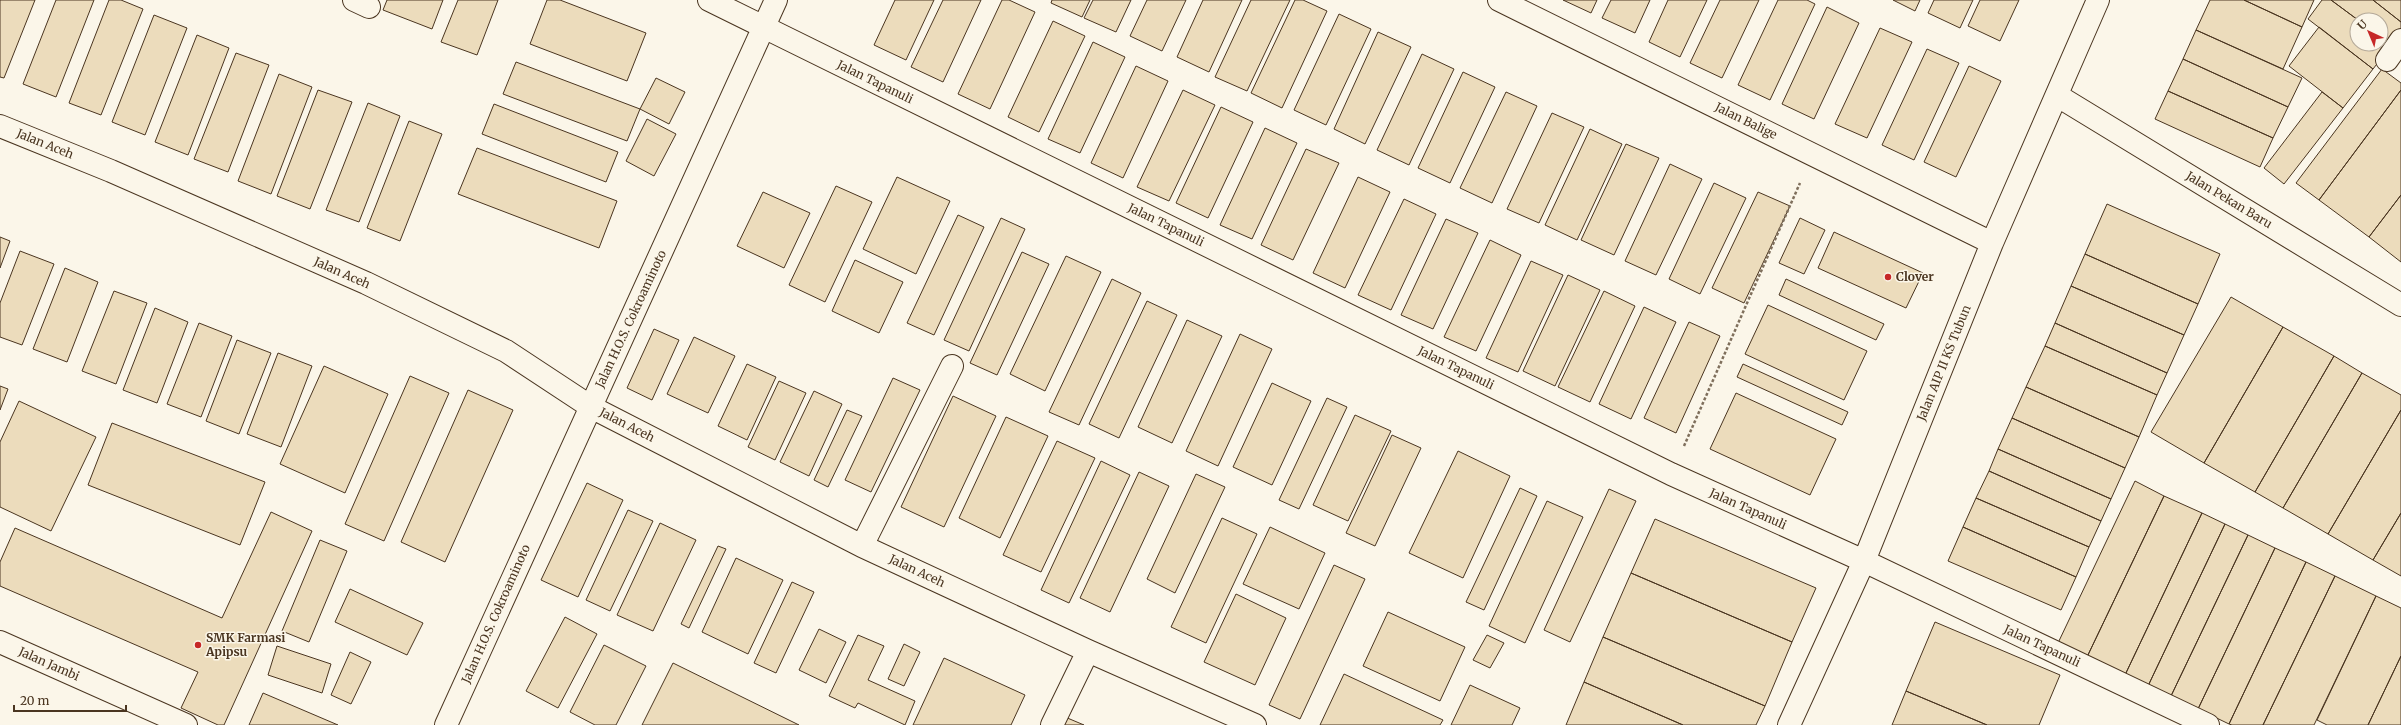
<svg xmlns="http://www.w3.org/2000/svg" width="2401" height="725" viewBox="0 0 2401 725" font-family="Merriweather,serif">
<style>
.building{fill:#ecdcbc;stroke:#4a3520}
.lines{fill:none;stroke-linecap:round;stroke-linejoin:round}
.minor-casing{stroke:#4a3520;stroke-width:24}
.path{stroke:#7f6f5c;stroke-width:2.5;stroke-dasharray:3 2;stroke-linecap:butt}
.minor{stroke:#fbf6e9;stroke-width:22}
.poi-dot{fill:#c62828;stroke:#fbf6e9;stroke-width:1.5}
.labels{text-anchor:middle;stroke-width:3;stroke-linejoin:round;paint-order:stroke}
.street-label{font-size:12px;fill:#4a3520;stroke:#fbf6e9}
.poi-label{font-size:12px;font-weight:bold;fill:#4a3520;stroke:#fbf6e9;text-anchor:start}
</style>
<rect width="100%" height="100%" fill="#fbf6e9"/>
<!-- building -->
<path class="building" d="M0 0H35L4 78 0 77Z
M56 0H94L56 97 23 84Z
M109 0H121L143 9 101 115 69 103Z
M387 0H443L432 29 383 10Z
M458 0H498L477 55 441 42Z
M547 0H560L646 33 627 81 530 44Z
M895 0H934L906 60 874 45Z
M943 0H981L943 82 911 67Z
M1002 0H1009L1035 12 990 109 958 94Z
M1052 0H1090L1082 17 1051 3Z
M1093 0H1131L1116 32 1084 18Z
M1147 0H1186L1162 51 1130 36Z
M1203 0H1242L1209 72 1177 57Z
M1251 0H1290L1247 91 1215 77Z
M1295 0H1303L1327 11 1282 108 1251 93Z
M1563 0H1597L1591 13Z
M1611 0H1650L1635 33 1602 18Z
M1668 0H1707L1680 57 1649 42Z
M1720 0H1759L1722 78 1690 63Z
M1778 0H1807L1815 4 1770 100 1738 85Z
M1893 0H1920L1915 11Z
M1934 0H1973L1960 28 1928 13Z
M1980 0H2019L2000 41 1968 26Z
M2210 0H2244L2302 27 2283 69 2196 30Z
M2244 0H2314L2302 27Z
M2322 0H2331L2358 20 2357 44H2381V38L2391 46 2373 69 2308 19Z
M2331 0H2373L2401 22V33L2391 46 2381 38V20H2358Z
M2373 0H2401V22Z
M1827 7 1859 23 1814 119 1782 104Z
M1339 14 1371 29 1326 125 1294 110Z
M154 15 187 28 145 135 112 122Z
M1053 21 1085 36 1039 132 1008 117Z
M2319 27 2373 69 2343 108 2289 66Z
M1880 28 1912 42 1867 138 1835 124Z
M2196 30 2302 78 2288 107 2183 59Z
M1378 32 1411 47 1365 144 1334 129Z
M197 35 229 48 188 155 155 142Z
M1093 42 1125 57 1080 153 1048 139Z
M1927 49 1959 63 1914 160 1882 145Z
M236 53 269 65 228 172 194 159Z
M1422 54 1454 69 1409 165 1377 150Z
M2183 59 2288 107 2273 138 2168 91Z
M516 62 640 109 627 141 503 94Z
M1136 66 1168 81 1123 178 1091 163Z
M1969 66 2001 81 1956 177 1924 162Z
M2382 69 2401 83V90L2319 200 2296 183Z
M1463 72 1495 87 1450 183 1418 168Z
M279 74 312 87 271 194 238 181Z
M656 78 685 92 669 124 640 109Z
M318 90 352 102 310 209 277 196Z
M1183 90 1215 105 1169 201 1137 187Z
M2401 90V195L2369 237 2319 200Z
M2168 91 2273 138 2260 167 2155 119Z
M1506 92 1537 106 1492 203 1460 188Z
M2322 92 2343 108 2284 184 2264 168Z
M368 103 400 116 359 222 326 210Z
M494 104 618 152 606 182 482 134Z
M1221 107 1253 122 1208 218 1176 203Z
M1552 113 1584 127 1539 223 1507 209Z
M647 119 676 134 654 176 626 161Z
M409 121 442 134 400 241 367 228Z
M1265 128 1297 143 1252 239 1220 225Z
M1590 129 1622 144 1577 240 1545 225Z
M1626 144 1659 158 1614 255 1581 240Z
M477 148 617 201 599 248 458 194Z
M1306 149 1339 163 1293 260 1261 245Z
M1670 164 1702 179 1656 275 1625 261Z
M897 177 950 201 916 274 863 249Z
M1358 177 1390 192 1345 288 1313 273Z
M1714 183 1746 198 1700 294 1669 279Z
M836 186 872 202 825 302 789 285Z
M763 192 810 213 784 268 737 246Z
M1758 192 1790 206 1744 303 1712 288Z
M2401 195V262L2369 237Z
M1404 199 1436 214 1391 310 1358 295Z
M2107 204 2220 254 2198 304 2085 254Z
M958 215 984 227 934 335 907 323Z
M1001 218 1025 229 969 351 944 340Z
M1800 218 1825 230 1804 274 1779 263Z
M1446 219 1478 233 1433 329 1401 315Z
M1834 232 1923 273 1906 308 1818 268Z
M0 237 10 241 0 268Z
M1490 240 1521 255 1476 351 1444 337Z
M20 251 54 264 22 345 0 337V303Z
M1022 252 1049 264 997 375 970 363Z
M2085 254 2198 304 2184 335 2071 286Z
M1066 256 1101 272 1045 391 1010 374Z
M855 260 903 282 879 333 832 311Z
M1531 261 1563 275 1518 372 1486 358Z
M65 268 98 282 67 362 33 349Z
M1568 275 1600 290 1555 386 1523 371Z
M1112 279 1141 293 1079 425 1049 412Z
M1786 279 1884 324 1876 340 1779 295Z
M2071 286 2184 335 2167 373 2055 323Z
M114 291 147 303 116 384 82 371Z
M1604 291 1635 306 1590 402 1558 387Z
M2231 297 2283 327 2204 463 2151 432Z
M1147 301 1177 315 1119 438 1089 424Z
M1768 305 1867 351 1844 400 1745 354Z
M1644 307 1676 322 1631 419 1599 404Z
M155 308 188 322 157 403 123 390Z
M1187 320 1222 336 1172 443 1138 427Z
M1689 322 1720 336 1676 433 1644 418Z
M199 323 232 336 201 417 167 404Z
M2055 323 2167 373 2157 395 2045 346Z
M2283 327 2334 356 2255 492 2204 463Z
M654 329 679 340 652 400 627 388Z
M1240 334 1272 349 1218 466 1186 451Z
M694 337 735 356 708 413 667 394Z
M237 340 271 353 239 434 206 421Z
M2045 346 2157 395 2139 437 2026 387Z
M278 353 312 366 281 447 247 434Z
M2334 356 2362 373 2283 508 2255 492Z
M747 364 776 377 747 440 718 426Z
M1743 364 1848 412 1842 425 1737 377Z
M324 366 388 394 345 493 280 464Z
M2362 373 2401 395V410L2328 534 2283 508Z
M410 376 449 393 384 541 345 524Z
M893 378 920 390 871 492 845 480Z
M779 381 806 393 775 460 748 447Z
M1272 383 1311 401 1272 485 1233 467Z
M0 386 8 389 0 410Z
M2026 387 2139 437 2125 468 2012 418Z
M468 390 513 410 445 562 401 542Z
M814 391 842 404 809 476 780 462Z
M1736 393 1836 439 1810 495 1710 449Z
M953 396 996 416 944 527 901 507Z
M1327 398 1347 407 1299 509 1279 500Z
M19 401 96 437 51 531 0 507V442Z
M847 410 862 416 828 487 814 480Z
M2401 410V513L2373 560 2328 534Z
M1355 415 1391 431 1348 521 1313 505Z
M1006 417 1048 436 1000 538 959 518Z
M2012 418 2125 468 2111 499 1998 449Z
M112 423 265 482 240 545 88 485Z
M1392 435 1421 448 1375 546 1346 533Z
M1057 441 1095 458 1041 572 1003 555Z
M1998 449 2111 499 2101 521 1989 471Z
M1458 451 1510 476 1463 578 1409 553Z
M1101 461 1130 475 1069 603 1041 590Z
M1989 471 2101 521 2089 547 1976 498Z
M1139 472 1169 486 1110 612 1080 598Z
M1196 474 1225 487 1175 593 1147 579Z
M2135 481 2164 496 2087 657 2058 643Z
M587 483 623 500 578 597 541 580Z
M1520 488 1537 496 1484 610 1466 602Z
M1609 489 1636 501 1570 642 1544 630Z
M2164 496 2202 513 2125 675 2087 657Z
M1976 498 2089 547 2076 577 1963 527Z
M1547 501 1583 517 1525 643 1489 626Z
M628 510 653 521 610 611 586 600Z
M271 512 312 531 224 725H218L181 708 198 672 0 586V562L15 528 222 618Z
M2202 513 2225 524 2148 686 2125 675Z
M2401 513V576L2373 560Z
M1222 518 1257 534 1206 643 1171 627Z
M1655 519 1816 588 1792 642 1631 573Z
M660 523 696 540 653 631 617 615Z
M2225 524 2248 535 2171 696 2148 686Z
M1270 527 1325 553 1299 609 1243 584Z
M1963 527 2076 577 2061 610 1948 561Z
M2248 535 2275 548 2198 709 2171 696Z
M320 540 347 551 309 642 282 631Z
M718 546 726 549 689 628 681 624Z
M2275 548 2306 562 2229 724 2198 709Z
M736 558 783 580 748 654 702 632Z
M2306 562 2335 576 2263 725H2232L2229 724Z
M1334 565 1365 579 1300 719 1269 705Z
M1631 573 1792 642 1765 706 1603 637Z
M2335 576 2376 596 2314 725H2263Z
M792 582 814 592 776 673 754 663Z
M350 589 423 623 407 655 335 622Z
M1236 594 1286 618 1255 685 1204 662Z
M2376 596 2401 608V656L2368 725H2327L2317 720Z
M1388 612 1465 647 1440 701 1363 666Z
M565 617 597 634 558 708 526 691Z
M1935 622 2060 675 2039 725H1987L1906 691Z
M819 629 846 642 826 683 799 670Z
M858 635 884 646 868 680 915 701 905 725 858 703 855 708 829 696Z
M1487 635 1504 643 1490 668 1473 660Z
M1603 637 1765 706 1756 725H1683L1584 682Z
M904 644 920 652 904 686 888 679Z
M604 645 646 666 616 725H595L570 712Z
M277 646 331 664 322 693 268 675Z
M350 652 371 662 351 704 331 695Z
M2401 656V725H2368Z
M944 658 1025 695 1011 725H913Z
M673 663 799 725H642Z
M1344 674 1443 720 1440 725H1320Z
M1584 682 1683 725H1566Z
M1470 685 1520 708 1512 725H1451Z
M1906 691 1987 725H1892Z
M263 693 338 725H249Z
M1065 717 1084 725H1061Z"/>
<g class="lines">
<!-- minor casing -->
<g class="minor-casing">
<path id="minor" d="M354 0 369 7
M709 0 1671 474 1864 561 2208 725
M1499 0 1992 243
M2387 60 2401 40
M2058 96 2401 305
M0 126 111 171 366 283 506 351 591 407 862 546 1088 651 1255 725
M862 546 952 366
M0 642 186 725
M446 725 776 0
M1052 725 1088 651
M1789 725 1864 561 1992 243 2098 0"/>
</g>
<!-- path -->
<path class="path" d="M1684 446 1800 183"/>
<!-- minor -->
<use href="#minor" class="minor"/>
</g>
<!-- markers -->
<g class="poi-dot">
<circle cx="1888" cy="277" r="4"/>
<circle cx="198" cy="645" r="4"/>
</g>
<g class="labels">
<!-- street labels -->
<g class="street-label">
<text transform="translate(875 82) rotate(26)" y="4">Jalan Tapanuli</text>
<text transform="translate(1746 121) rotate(26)" y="4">Jalan Balige</text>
<text transform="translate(45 144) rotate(22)" y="4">Jalan Aceh</text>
<text transform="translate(2229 200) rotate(31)" y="4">Jalan Pekan Baru</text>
<text transform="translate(1166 225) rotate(26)" y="4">Jalan Tapanuli</text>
<text transform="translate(342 273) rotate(24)" y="4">Jalan Aceh</text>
<text transform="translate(631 319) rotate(-65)" y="4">Jalan H.O.S. Cokroaminoto</text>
<text transform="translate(1944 363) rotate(-68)" y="4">Jalan AIP II KS Tubun</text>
<text transform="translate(1456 368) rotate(26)" y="4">Jalan Tapanuli</text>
<text transform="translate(627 425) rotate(27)" y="4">Jalan Aceh</text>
<text transform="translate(1748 509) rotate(24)" y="4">Jalan Tapanuli</text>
<text transform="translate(917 571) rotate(25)" y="4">Jalan Aceh</text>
<text transform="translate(496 614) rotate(-66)" y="4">Jalan H.O.S. Cokroaminoto</text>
<text transform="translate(2042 646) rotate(25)" y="4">Jalan Tapanuli</text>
<text transform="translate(49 664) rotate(24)" y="4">Jalan Jambi</text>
</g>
<!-- poi labels -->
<g class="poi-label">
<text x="1896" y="281">Clover</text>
<text x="206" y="642">SMK Farmasi<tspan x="206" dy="14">Apipsu</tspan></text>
</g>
</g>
<!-- north arrow -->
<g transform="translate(2369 32) rotate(316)"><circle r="19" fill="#fbf6e9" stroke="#b4a999"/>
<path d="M0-3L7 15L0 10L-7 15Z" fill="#c62828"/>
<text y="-6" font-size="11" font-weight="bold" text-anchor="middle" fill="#4a3520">U</text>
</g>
<!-- scale -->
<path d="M14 705v6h112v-6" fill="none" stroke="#4a3520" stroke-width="2"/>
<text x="20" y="705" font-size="12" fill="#4a3520" stroke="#fbf6e9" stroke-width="3" paint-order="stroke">20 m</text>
</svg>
